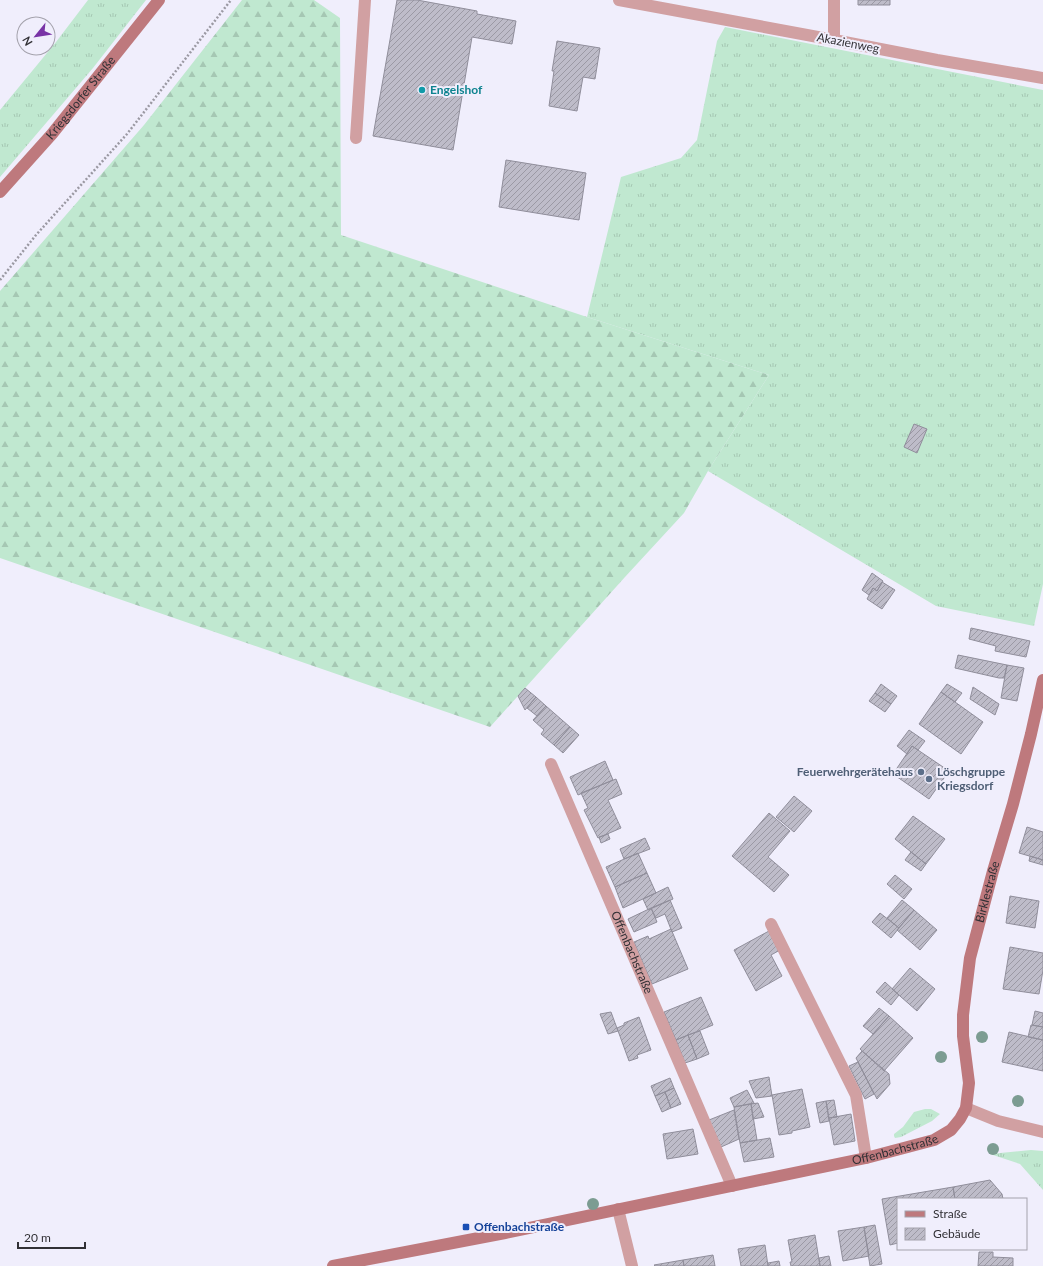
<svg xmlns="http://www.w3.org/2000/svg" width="1043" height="1266" viewBox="0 0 1043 1266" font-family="Lato,sans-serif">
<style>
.grass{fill:url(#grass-tufts)}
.forest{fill:url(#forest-firs)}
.building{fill:url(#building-hatch);stroke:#908e9b}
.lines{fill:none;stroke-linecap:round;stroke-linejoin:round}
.path{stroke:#9b99a3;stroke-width:2.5;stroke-dasharray:2 2;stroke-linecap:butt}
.lane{stroke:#d1a0a2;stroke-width:12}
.street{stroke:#d1a0a2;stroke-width:12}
.secondary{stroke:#be797d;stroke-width:12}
.tree{fill:#7c9c92}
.culture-dot{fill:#0f9aa8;stroke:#f0eefc;stroke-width:1.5}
.service-dot{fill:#5c6f8a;stroke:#f0eefc;stroke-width:1.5}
.transit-dot{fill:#1a4fb4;stroke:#f0eefc;stroke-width:1.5}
.labels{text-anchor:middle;stroke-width:4;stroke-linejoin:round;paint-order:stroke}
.street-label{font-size:12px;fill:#313035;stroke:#f0eefc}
.culture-label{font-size:12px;font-weight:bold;fill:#0d838f;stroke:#f0eefc;text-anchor:start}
.service-label{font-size:12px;font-weight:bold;fill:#4e5e75;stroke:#f0eefc;text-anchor:end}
.transit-label{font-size:12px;font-weight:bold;fill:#164399;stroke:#f0eefc;text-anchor:start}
</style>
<defs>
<pattern id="grass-tufts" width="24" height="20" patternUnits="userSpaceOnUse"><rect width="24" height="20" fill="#c0e8d0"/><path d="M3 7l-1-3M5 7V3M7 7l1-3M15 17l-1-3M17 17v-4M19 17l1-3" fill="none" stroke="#a5c7b3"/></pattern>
<pattern id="forest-firs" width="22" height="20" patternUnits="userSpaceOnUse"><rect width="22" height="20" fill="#c0e8d0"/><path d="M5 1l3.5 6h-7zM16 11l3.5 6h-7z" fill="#a5c7b3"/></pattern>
<pattern id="building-hatch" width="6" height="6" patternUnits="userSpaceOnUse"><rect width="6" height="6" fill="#bebcc9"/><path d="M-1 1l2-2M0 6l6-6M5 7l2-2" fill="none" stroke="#9b99a4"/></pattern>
</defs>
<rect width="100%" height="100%" fill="#f0eefc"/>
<!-- grass -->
<path class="grass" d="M88 0H146L93 68 0 177V110L56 42Z
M725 27 1043 90V584L1034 626 936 606 708 471 769 375 587 317 621 177 681 158 697 140 717 41Z
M925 1109H931L940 1114 932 1121 901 1137 895 1138 894 1136V1134L903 1127 914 1112Z
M1031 1150 1043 1151V1190L1020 1164 990 1154Z"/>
<!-- forest -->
<path class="forest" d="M242 0H314L340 18 341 235 587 317 769 375 708 471 684 513 625 577 490 727 0 558V291L144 125Z"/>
<!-- building -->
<path class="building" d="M397 0H417L477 11V14L516 21 512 44 472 37 453 150 373 136Z
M858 0H890V5H858Z
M557 41 600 48 595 79 583 77 577 111 549 106 554 71H552Z
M506 160 586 173 579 220 499 207Z
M914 424 927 429 917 453 904 447Z
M872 573 883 581 877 591 873 588 869 595 862 590Z
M882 582 895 590 882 609 867 599 873 588 877 591Z
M971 628 1030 641 1026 657 995 651 996 646 969 639Z
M958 655 1007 665 1004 678H999L955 668Z
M1007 665 1024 668 1017 701 1001 698Z
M881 684 897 696 891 704 875 693Z
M947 684 962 693 955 702 941 692Z
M973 687 999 704 995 715 970 699Z
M525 688 536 697 525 710 518 696Z
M941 692 983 722 961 754 919 724Z
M875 693 891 704 885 712 869 701Z
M536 697 546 706 537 716 527 708Z
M546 706 570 727 554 745 541 734 544 730 533 720Z
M570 727 579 735 563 753 554 745Z
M909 730 925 741 918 750 912 746 907 754 897 746Z
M912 746 949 771 929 799 893 774Z
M605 761 613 780 578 795 570 777Z
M616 779 622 794 608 800 621 828 598 838 584 810 588 808 581 793Z
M794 796 812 811 794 832 776 817Z
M769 813 790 831 768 857 789 875 774 892 732 856Z
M913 816 945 839 926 864 895 839Z
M1027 827 1043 832V860L1019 853Z
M608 834 610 839 601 843 599 837Z
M645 838 650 849 624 859 620 849Z
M911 852 926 864 921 871 905 860Z
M638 853 647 873 615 887 606 867Z
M1030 856 1043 860V865L1029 861Z
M647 873 656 893 623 908 615 887Z
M895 875 912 889 904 899 887 884Z
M668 887 673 899 648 910 643 899Z
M1010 896 1039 901 1035 928 1006 923Z
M670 900 682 928 672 932 665 914 656 918 651 908Z
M902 900 914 910 899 928 887 918Z
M651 908 657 922 634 932 628 919Z
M914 910 937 930 920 950 897 930Z
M880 913 899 928 891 938 872 922Z
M671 929 688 969 652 984 634 942 648 936 649 939Z
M769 931 780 950 771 955 782 976 756 991 734 950Z
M1010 947 1043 953V970L1039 994 1003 989Z
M910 968 935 989 917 1011 892 989Z
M885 982 899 995 891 1005 876 992Z
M701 997 713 1025 676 1040 664 1012Z
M879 1008 889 1016 873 1034 863 1026Z
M1035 1011 1043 1013V1027L1032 1025Z
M611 1012 618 1031 608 1034 600 1014Z
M889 1016 913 1038 884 1071 860 1049Z
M639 1017 651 1050 637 1055 638 1058 629 1061 617 1028 624 1025V1023Z
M1031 1025 1043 1027V1040L1028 1037Z
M700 1031 709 1054 697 1059 688 1035Z
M1009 1032 1043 1040V1071L1002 1062Z
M688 1035 697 1059 685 1063 676 1040Z
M862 1051 889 1074 890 1084 877 1099 856 1058Z
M858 1062 874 1094 865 1099 849 1066Z
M769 1077 772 1096 756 1098 749 1081Z
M670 1078 674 1088 655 1096 651 1086Z
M674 1088 681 1104 671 1108 665 1092Z
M802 1089 810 1127 792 1131V1133L779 1135 772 1095Z
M747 1090 754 1103 734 1107 730 1098Z
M665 1092 671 1108 662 1112 655 1096Z
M834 1100 837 1117 829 1118 826 1101Z
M826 1101 829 1121 820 1123 816 1103Z
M758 1103 764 1117 753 1119 751 1104Z
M751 1104 757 1140 740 1143 734 1107Z
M734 1110 739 1139 721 1147 709 1120Z
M851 1114 855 1141 834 1145 829 1118Z
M693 1129 698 1154 667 1159 663 1134Z
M770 1138 774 1157 744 1162 740 1143Z
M990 1180 1002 1194 1003 1199H955L953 1187Z
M953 1187 955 1199H898V1243L890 1245 882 1199Z
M875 1225 882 1264 870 1266 864 1227Z
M864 1227 869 1256 843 1261 838 1231Z
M815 1235 820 1266H791L790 1262H792L788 1240Z
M765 1245 768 1266H741L738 1249Z
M979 1252H993V1257L1013 1258V1266H978Z
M713 1255 715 1266H684L683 1260Z
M829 1256 831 1266H820L819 1258Z
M683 1260 684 1266H655L654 1265Z
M779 1261 780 1266H768V1263Z"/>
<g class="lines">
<!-- path -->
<path class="path" d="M0 280 36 235 127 134 231 0"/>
<!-- lane -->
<g class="lane">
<path d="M619 0 834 40"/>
<path d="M356 138 365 0"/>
<path id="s1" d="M551 764 732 1186"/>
<path d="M771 924 856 1095 866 1158"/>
</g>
<!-- street -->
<path class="street" d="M834 0V40L937 60 1043 78
M966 1108 998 1121 1043 1132
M618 1209 632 1266"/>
<!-- secondary -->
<g class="secondary">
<path id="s2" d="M0 192 52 134 159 0"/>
<path id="s3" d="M333 1266 505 1233 866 1158 934 1140 951 1130 960 1119 966 1108 969 1083 963 1036V1015L970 958 993 871 1013 804 1031 734 1043 680"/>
</g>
</g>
<!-- trees -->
<g class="tree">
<circle cx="982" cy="1037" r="6"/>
<circle cx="941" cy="1057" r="6"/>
<circle cx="1018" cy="1101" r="6"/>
<circle cx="993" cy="1149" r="6"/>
<circle cx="593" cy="1204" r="6"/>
</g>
<!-- markers -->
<circle class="culture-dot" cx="422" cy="90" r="4"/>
<g class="service-dot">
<circle cx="921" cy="772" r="4"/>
<circle cx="929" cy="779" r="4"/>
</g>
<rect class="transit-dot" x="462" y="1223" width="8" height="8" rx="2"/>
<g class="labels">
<!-- street labels -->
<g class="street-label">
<text transform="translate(848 43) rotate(11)" y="4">Akazienweg</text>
<text dy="4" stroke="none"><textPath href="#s2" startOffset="124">Kriegsdorfer Straße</textPath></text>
<text dy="4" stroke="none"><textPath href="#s3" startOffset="880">Birklestraße</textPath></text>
<text dy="4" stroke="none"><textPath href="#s1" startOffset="205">Offenbachstraße</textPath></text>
<text dy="4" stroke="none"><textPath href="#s3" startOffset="574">Offenbachstraße</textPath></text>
</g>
<!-- culture labels -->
<g class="culture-label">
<text x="430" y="94">Engelshof</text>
</g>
<!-- service labels -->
<g class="service-label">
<text x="913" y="776">Feuerwehrgerätehaus</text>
<text x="937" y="776" text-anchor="start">Löschgruppe<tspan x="937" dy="14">Kriegsdorf</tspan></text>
</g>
<!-- transit labels -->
<g class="transit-label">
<text x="474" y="1231">Offenbachstraße</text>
</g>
</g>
<!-- legend -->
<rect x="897" y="1198" width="130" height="52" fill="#f0eefc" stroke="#a4a2ac"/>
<rect x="905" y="1211" width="20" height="6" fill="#be797d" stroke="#a4a2ac"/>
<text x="933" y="1218" font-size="12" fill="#313035">Straße</text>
<rect x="905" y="1228" width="20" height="12" fill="url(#building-hatch)" stroke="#a4a2ac"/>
<text x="933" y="1238" font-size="12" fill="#313035">Gebäude</text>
<!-- north arrow -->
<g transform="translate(36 36) rotate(240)"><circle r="19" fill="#f0eefc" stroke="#a4a2ac"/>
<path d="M0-3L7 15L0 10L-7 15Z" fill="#7933a6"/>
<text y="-6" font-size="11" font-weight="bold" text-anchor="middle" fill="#313035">N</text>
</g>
<!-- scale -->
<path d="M18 1242v6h67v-6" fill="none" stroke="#313035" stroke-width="2"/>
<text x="24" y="1242" font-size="12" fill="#313035" stroke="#f0eefc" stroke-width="3" paint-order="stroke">20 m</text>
</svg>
